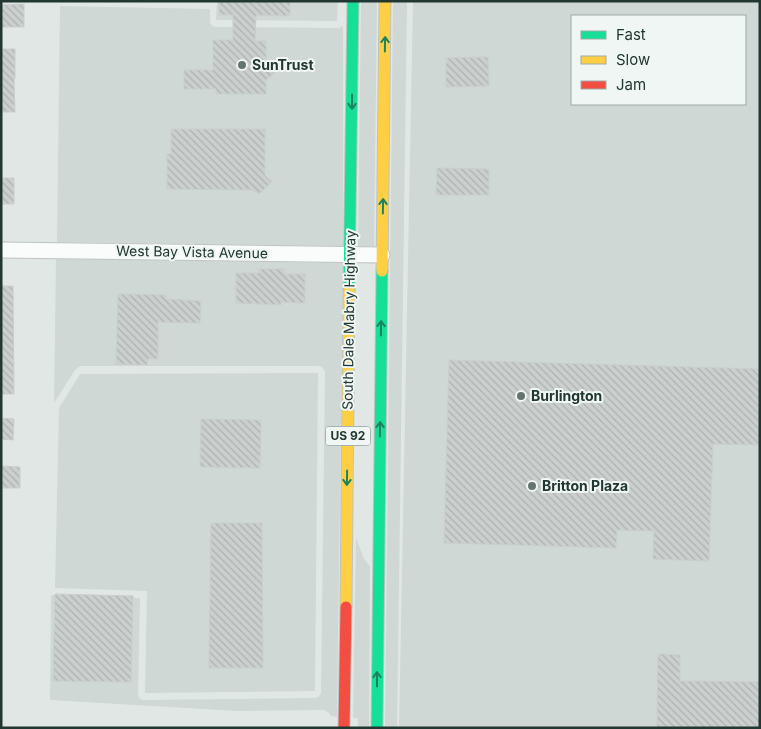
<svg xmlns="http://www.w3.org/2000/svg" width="761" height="729" viewBox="0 0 761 729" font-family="Inter,sans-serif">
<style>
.built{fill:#cfd8d4;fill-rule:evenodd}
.building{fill:url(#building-back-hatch);stroke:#cacfcd}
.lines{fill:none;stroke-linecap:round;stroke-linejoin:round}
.street-casing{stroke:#bec3c1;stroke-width:17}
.fast-casing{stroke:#bcc3c1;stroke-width:13}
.slow-casing{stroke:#bcc3c1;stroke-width:13}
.jam-casing{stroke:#bcc3c1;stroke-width:13}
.street{stroke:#fafbfb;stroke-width:15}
.fast{stroke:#16e098;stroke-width:11}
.slow{stroke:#ffcf43;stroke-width:11}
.jam{stroke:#f24e42;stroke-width:11}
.oneway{stroke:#1c8360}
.poi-dot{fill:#647570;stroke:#eff6f3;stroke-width:2}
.labels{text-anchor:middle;stroke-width:4;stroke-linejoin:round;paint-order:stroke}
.shield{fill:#eff6f3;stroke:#5f706c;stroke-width:1}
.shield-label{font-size:12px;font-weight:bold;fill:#213732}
.poi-label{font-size:14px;font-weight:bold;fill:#213732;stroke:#eff6f3;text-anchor:start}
.street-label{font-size:14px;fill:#213732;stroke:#eff6f3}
</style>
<defs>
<pattern id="building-back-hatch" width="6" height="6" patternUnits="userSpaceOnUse" patternTransform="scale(1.25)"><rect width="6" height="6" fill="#cbd0ce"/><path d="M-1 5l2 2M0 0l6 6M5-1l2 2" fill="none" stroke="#aeb3b1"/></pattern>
</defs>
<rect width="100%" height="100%" fill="#e1e7e4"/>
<!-- built -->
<path class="built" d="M212 1H338L337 21 216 20 217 2Z
M361 1H377L374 246H358Z
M393 1H407L397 728H385Z
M413 1H760V728H399ZM572 16H745V104H572Z
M60 6 210 9V22L212 26 216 27 339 28 343 26V246L57 242Z
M56 259 343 263 337 717 331 716 328 712 324 710 237 711 50 700 51 595 140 598 138 693 139 698 143 700 315 698 319 697 321 693 325 371 322 367 318 366H80L75 370 54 403Z
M318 373 315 691 145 693 147 591 55 588 59 408 80 374Z
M356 538 364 559 370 566 369 728H358V718H353Z"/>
<!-- building -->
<path class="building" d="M219 1H290V16L256 15 255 41H266V61L275 72 266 80V94H216V89H184V70H213V40H233V15H219Z
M24 4V27H1V5Z
M1 49H15V79H14L15 112H1Z
M488 57 489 86 446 87V58Z
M171 129H265V175L272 182 259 194 253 190 167 189V154H171Z
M437 168 489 169V195H436Z
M1 178H14V204H1Z
M259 269H284V274H305V303L281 302V305L236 303V273H259Z
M1 286H13L14 394H1Z
M118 294 166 295V299L201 301 200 323 158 322V359H148L147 365 116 364Z
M449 360 760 369V445L713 444 709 561 653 559 654 531 617 530 616 548 444 543Z
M1 418 14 419 13 440 1 439Z
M201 419 261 420 260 468 200 467Z
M1 466 20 467V488H1Z
M211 523H262L263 668H209Z
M55 594 133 596 131 682 53 681Z
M658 654 680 655V681L760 682V728H657Z"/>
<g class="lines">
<!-- street casing -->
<g class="street-casing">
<path id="street" d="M1 250 382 255"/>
</g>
<!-- fast casing -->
<g class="fast-casing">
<path id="fast" d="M349 289 353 1
M377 728 382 271"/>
</g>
<!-- slow casing -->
<g class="slow-casing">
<path id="slow" d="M382 271 385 1
M346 607 349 289"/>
</g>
<!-- jam casing -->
<g class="jam-casing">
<path id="jam" d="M344 728 346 607"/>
</g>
<!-- street -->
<use href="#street" class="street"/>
<!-- fast -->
<use href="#fast" class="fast"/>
<!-- slow -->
<use href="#slow" class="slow"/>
<!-- jam -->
<use href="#jam" class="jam"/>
</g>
<!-- one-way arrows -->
<defs><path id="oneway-shaft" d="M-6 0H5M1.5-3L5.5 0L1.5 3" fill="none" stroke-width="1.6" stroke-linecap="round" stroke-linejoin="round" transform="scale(1.25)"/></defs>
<g class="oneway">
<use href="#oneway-shaft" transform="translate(385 44) rotate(-89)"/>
<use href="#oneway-shaft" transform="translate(352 102) rotate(90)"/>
<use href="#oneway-shaft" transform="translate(383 206) rotate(-89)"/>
<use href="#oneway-shaft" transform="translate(381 328) rotate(-89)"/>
<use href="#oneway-shaft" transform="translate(380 429) rotate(-89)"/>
<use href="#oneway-shaft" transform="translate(347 478) rotate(91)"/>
<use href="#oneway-shaft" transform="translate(377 679) rotate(-90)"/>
</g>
<!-- markers -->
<g class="poi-dot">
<circle cx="242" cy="65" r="5"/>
<circle cx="521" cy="396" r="5"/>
<circle cx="532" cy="486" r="5"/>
</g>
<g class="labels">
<!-- shield labels -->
<rect class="shield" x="325.5" y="426.5" width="45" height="19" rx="4"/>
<g class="shield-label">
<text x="348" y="440">US 92</text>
</g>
<!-- poi labels -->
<g class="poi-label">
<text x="252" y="70">SunTrust</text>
<text x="531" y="401">Burlington</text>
<text x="542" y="491">Britton Plaza</text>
</g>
<!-- street labels -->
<g class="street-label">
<text transform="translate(192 252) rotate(1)" y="5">West Bay Vista Avenue</text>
<text transform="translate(349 320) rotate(-89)" y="5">South Dale Mabry Highway</text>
</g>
</g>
<!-- border -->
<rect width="761" height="729" fill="none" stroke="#213732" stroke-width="5"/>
<!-- legend -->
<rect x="571" y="15" width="175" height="90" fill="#eff6f3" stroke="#9daaa6"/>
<rect x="581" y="31" width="25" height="8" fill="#16e098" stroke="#9daaa6"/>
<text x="616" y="40" font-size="15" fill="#213732">Fast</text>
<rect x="581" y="56" width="25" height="8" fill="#ffcf43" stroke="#9daaa6"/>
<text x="616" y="65" font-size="15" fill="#213732">Slow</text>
<rect x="581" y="81" width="25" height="8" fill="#f24e42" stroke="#9daaa6"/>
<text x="616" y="90" font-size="15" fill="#213732">Jam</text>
</svg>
